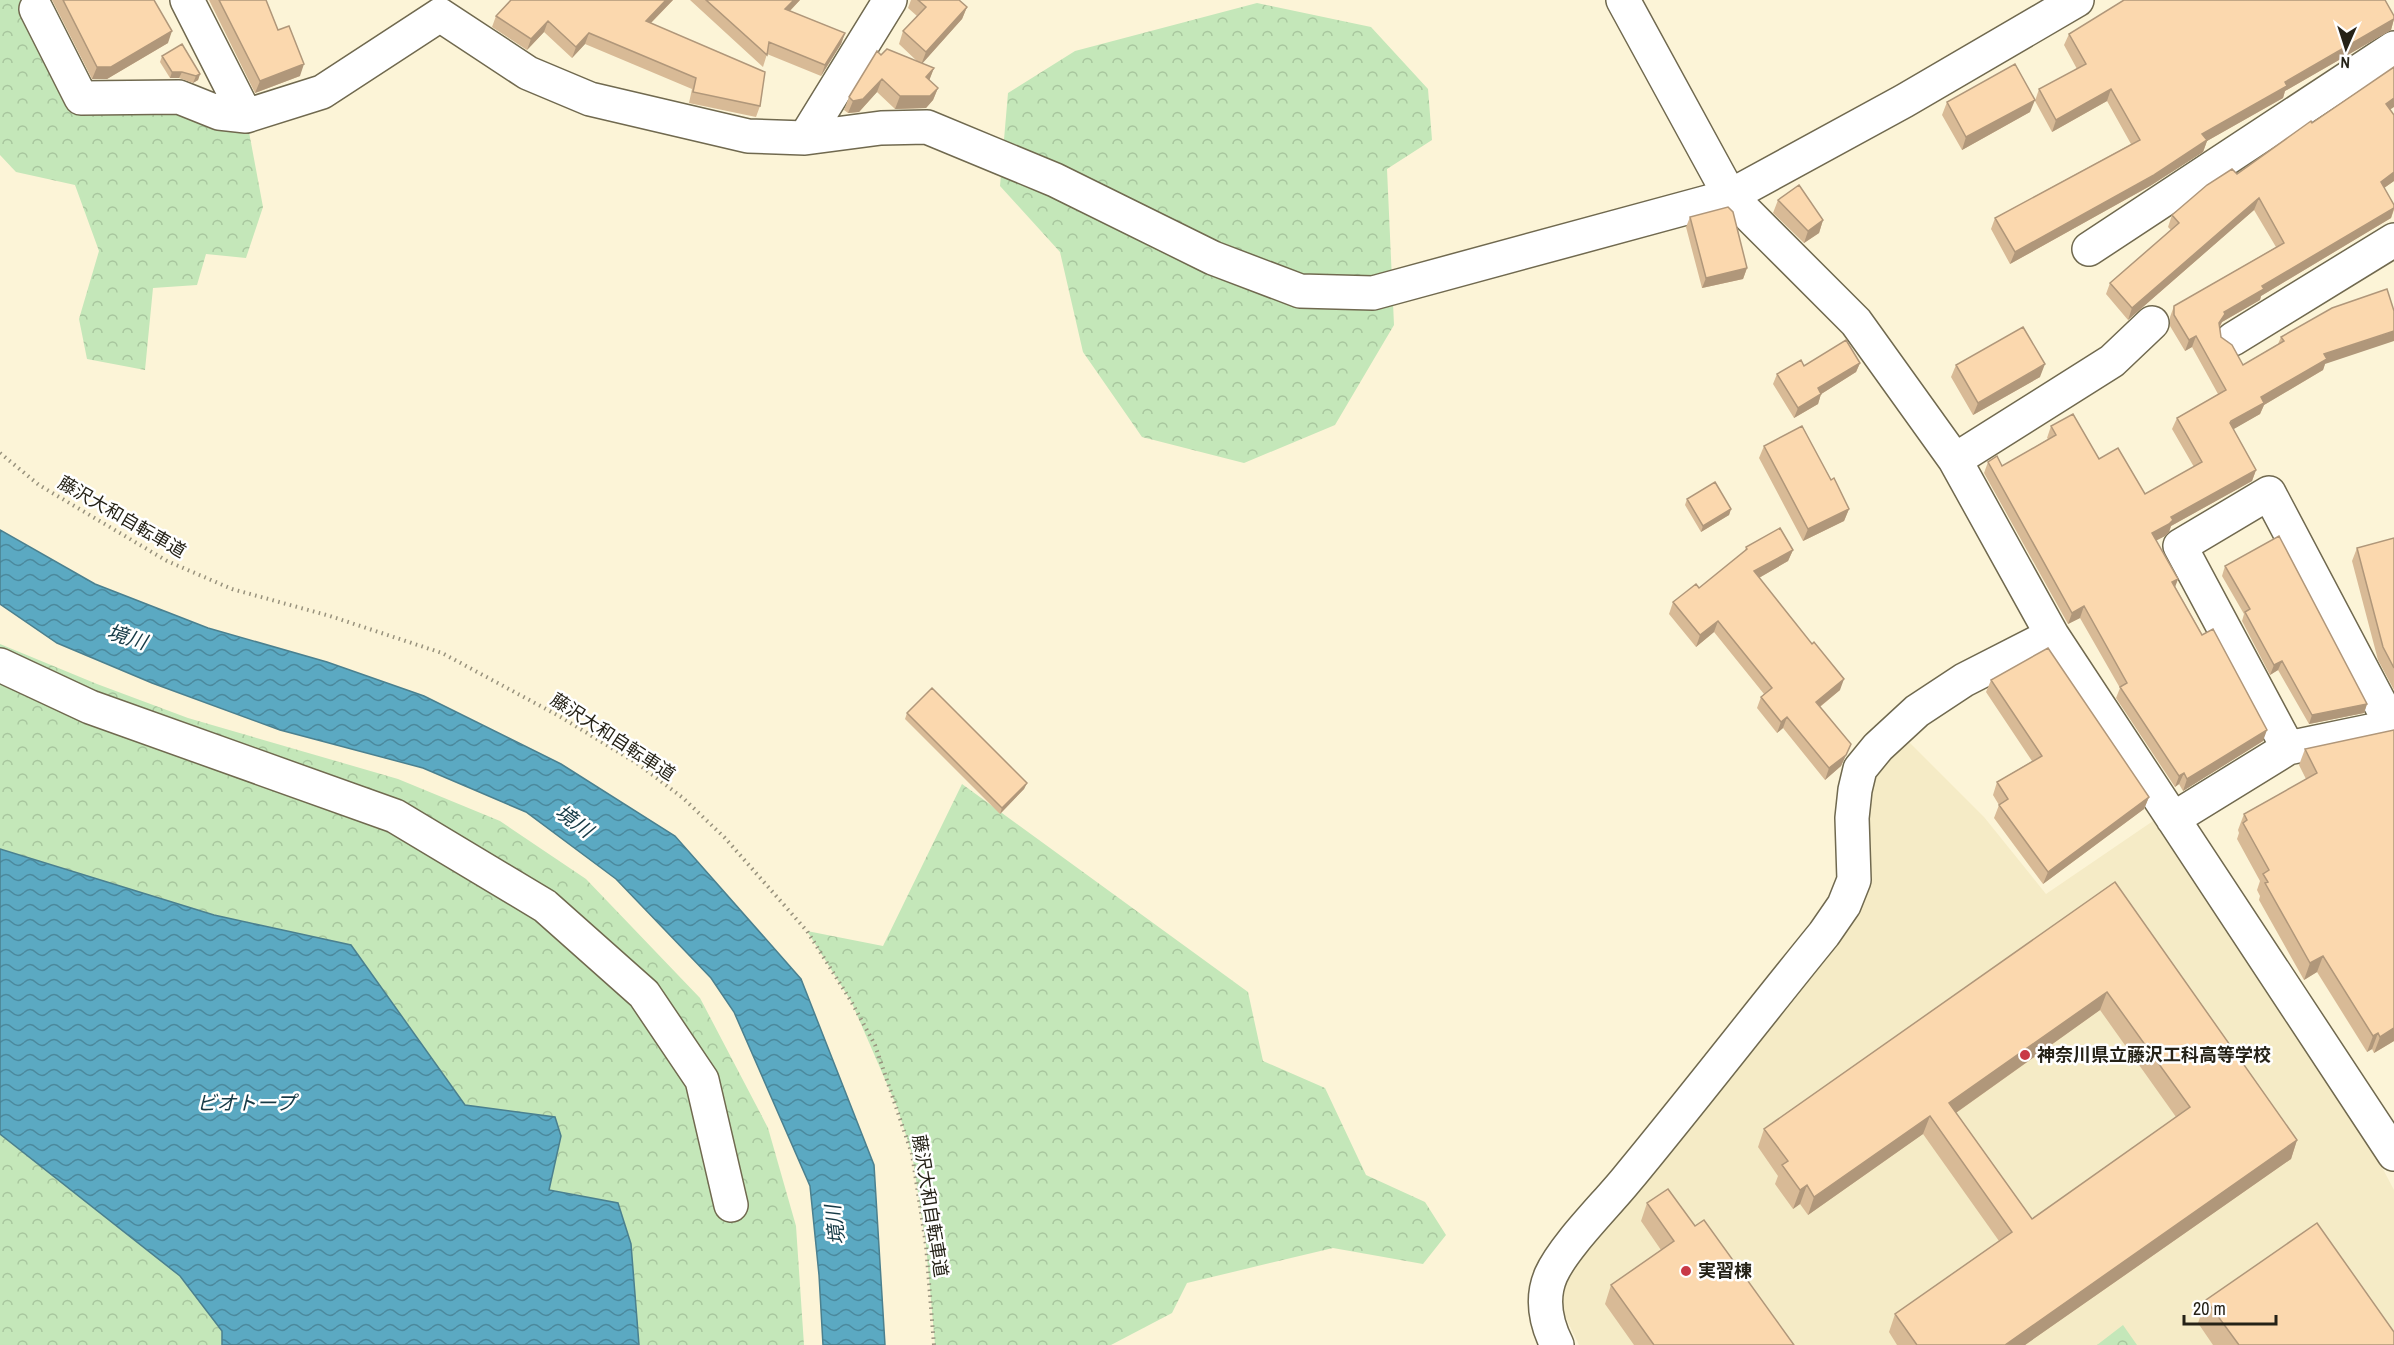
<svg xmlns="http://www.w3.org/2000/svg" width="2394" height="1345" viewBox="0 0 2394 1345" font-family="'Archivo Narrow','Noto Sans JP',sans-serif">
<style>
.built{fill:#f5ebc6}
.forest{fill:url(#forest-crowns)}
.water{fill:url(#water-waves);stroke:#4b808f;stroke-width:1.5}
.lines{fill:none;stroke-linecap:round;stroke-linejoin:round}
.minor-casing{stroke:#70694f;stroke-width:36}
.path{stroke:#98927d;stroke-width:4;stroke-dasharray:1.5 4.5;stroke-linecap:butt}
.minor{stroke:#fff;stroke-width:33}
.wall{fill:#d8ba96;fill-rule:evenodd}
.shaded-wall{fill:#b0977a}
.building{fill:#fbd8ae;stroke:#b0977a;stroke-width:1.5;fill-rule:evenodd}
.poi-dot{fill:#c93946;stroke:#fff;stroke-width:2}
.labels{text-anchor:middle;stroke-width:5;stroke-linejoin:round;paint-order:stroke}
.street-label{font-size:18px;fill:#252217;stroke:#fff}
.poi-label{font-size:18px;font-weight:bold;fill:#252217;stroke:#fff;text-anchor:start}
.water-label{font-size:20px;font-style:italic;fill:#163a46;stroke:#fff}
</style>
<defs>
<pattern id="forest-crowns" width="20" height="18" patternUnits="userSpaceOnUse" patternTransform="scale(1.5)"><rect width="20" height="18" fill="#c4e7b9"/><path d="M2 6a3 3 0 1 1 6 0M12 15a3 3 0 1 1 6 0" fill="none" stroke="#a8c69e"/></pattern>
<pattern id="water-waves" width="16" height="10" patternUnits="userSpaceOnUse" patternTransform="scale(1.5)"><rect width="16" height="10" fill="#5ba9c2"/><path d="M0 5q4-4 8 0t8 0" fill="none" stroke="#4b899d"/></pattern>
</defs>
<rect width="100%" height="100%" fill="#fcf4d7"/>
<!-- built -->
<path class="built" d="M1902 735 1984 817 2046 894 2153 821 2365 1135 2394 1190V1345H1579L1562 1310 1563 1289 1571 1272 1865 894 1870 873 1868 823 1871 778Z"/>
<!-- forest -->
<path class="forest" d="M0 0H25L81 98 246 116 263 207 246 258 206 254 197 285 153 288 145 370 87 359 79 319 99 251 75 185 16 172 0 155Z
M1257 3 1371 27 1428 89 1432 140 1387 169 1394 325 1335 425 1244 463 1142 437 1083 352 1060 252 1000 186 1008 93 1075 51Z
M0 644 97 684 188 718 398 779 500 821 586 879 700 998 768 1128 796 1226 804 1345H0Z
M962 784 1248 992 1263 1061 1325 1088 1366 1175 1425 1202 1446 1235 1423 1264 1333 1248 1187 1283 1172 1313 1111 1345H935L926 1245 912 1154 897 1107 851 1001 807 931 883 946Z
M2123 1325 2137 1345H2097Z"/>
<!-- water -->
<path class="water" d="M0 530 95 584 208 628 327 662 424 696 561 764 675 836 801 979 874 1165 885 1345H823L819 1275 810 1186 734 1012 711 978 616 879 526 812 423 768 280 730 152 683 57 643 0 604Z
M0 849 214 915 351 945 465 1105 555 1117 561 1136 549 1190 618 1203 631 1244 639 1345H222V1331L180 1276 0 1134Z"/>
<g class="lines">
<!-- minor casing -->
<g class="minor-casing">
<path id="minor" d="M187 0 246 116 322 92 440 15 528 73 590 99 748 136 805 138 881 128 927 127 1055 180 1213 258 1300 291 1373 293 1730 196 1904 101 2077 0
M1623 0 1730 196 1856 322 1955 460 2052 635 2394 1154
M36 9 81 98 179 97 219 113 246 116
M805 138 890 0
M2089 249 2394 48
M2233 339 2394 240
M1955 460 2112 361 2152 323
M0 665 90 707 395 816 545 906 644 994 702 1080 731 1205
M2288 748 2180 546 2269 493 2392 726
M2173 819 2288 748 2394 726
M1557 1345C1546 1323 1541 1298 1551 1275 1564 1246 1606 1205 1627 1179 1694 1098 1758 1015 1824 934L1844 905 1854 880 1852 818 1855 790 1860 769 1878 747 1917 711 1964 680 2052 635"/>
</g>
<!-- path -->
<path class="path" d="M0 453 39 485 167 561 232 589 330 616 442 653 559 716 638 764 683 798 725 838 807 931 851 1001 875 1045 912 1154 926 1245 934 1345"/>
<!-- minor -->
<use href="#minor" class="minor"/>
</g>
<!-- wall -->
<path class="wall" d="M52 0H154L168 43 107 79H92Z
M209 0H266L278 30 300 76 255 93Z
M511 0H673L651 23 760 106 756 117 689 103 692 89 585 44 572 58 544 32 527 50 492 27 496 16Z
M690 0H800L790 11 845 33 841 44 821 76 767 54 763 67Z
M911 0H959L967 7 962 19 922 63 934 68 929 80 938 88 933 100 926 108 895 109 877 92 859 112 848 113 844 110 849 97 881 55 918 62 899 44 903 31 917 16 908 8Z
M2394 19 2391 30 2285 91 2283 98 2207 141 2203 152 2150 186 2010 264 1991 229 1995 218 2131 144 2107 101 2052 132 2035 101 2039 89 2077 69 2064 45 2069 34Z
M162 56 200 74 198 80 193 83 179 78H170L160 62Z
M1947 102 2030 112 1962 150 1942 115Z
M2390 109 2394 115V181L2384 188 2394 205V210L2391 218 2261 296 2260 300 2222 322 2220 327 2221 337 2243 365 2278 344 2281 337 2325 364 2323 370 2264 405 2260 414 2233 429 2256 470 2252 481 2171 526 2169 532 2165 536 2156 540 2178 579 2175 586 2263 741 2183 791 2179 784 2175 787 2116 698 2120 688 2080 618 2068 624 1984 473 1988 462 2002 466 2048 439 2047 438 2051 426 2099 459 2145 494 2194 467 2172 429 2177 418 2218 394 2192 347 2185 351 2170 326V317L2174 306 2276 247 2254 210 2128 320 2106 294 2110 283 2171 230 2168 227 2172 215 2237 174 2312 123Z
M1778 200 1823 220 1819 233 1804 243 1773 213Z
M1690 217 1747 268 1743 279 1702 288 1686 227Z
M1860 363 1856 372 1821 394 1818 404 1794 418 1773 384 1777 374 1804 366Z
M1956 365 2040 377 1973 415 1951 377Z
M1764 446 1831 480 1849 509 1844 521 1803 541 1759 458Z
M1687 499 1731 509 1729 515 1701 532 1685 505Z
M2394 538V690L2378 660 2352 561 2357 548Z
M1746 547 1793 550 1788 561 1759 578 1840 690 1820 707 1851 744 1841 766 1825 780 1783 728 1777 733 1757 708 1761 697 1764 694 1714 632 1696 647 1669 614 1673 602 1699 588 1745 551Z
M2225 566 2367 704 2364 713 2309 724 2278 670 2270 675 2242 621 2244 614 2222 576Z
M1991 680 2149 797 2144 809 2043 884 1994 818 1999 805 1993 795 1997 782 2032 761 1986 692Z
M907 713 1027 783 1024 789 1000 814 905 719Z
M2394 730V1041L2374 1053 2372 1049 2367 1052 2317 972 2304 980 2259 900 2260 896 2257 890 2260 881 2237 839 2239 833 2238 830 2244 814 2306 779 2299 765 2305 749Z
M2115 882 2297 1140 2291 1159 2025 1345H1897L1889 1332 1895 1314 1999 1241 1923 1134 1808 1215 1800 1204 1793 1209 1775 1184 1778 1176 1758 1147 1764 1129ZM2100 1010 2176 1117 2032 1219 1956 1113Z
M1647 1203 1695 1226 1794 1345H1634L1605 1304 1611 1285 1661 1250 1641 1221Z
M2206 1300 2394 1345H2213L2198 1323Z"/>
<!-- shaded-wall -->
<path class="shaded-wall" d="M666 0H673L642 32 646 21Z
M794 0H800L781 20 785 9Z
M967 7 962 19 921 65 926 52Z
M2394 19 2391 30 2285 91 2283 98 2207 141 2203 152 2150 186 2010 264 2015 252 2285 82Z
M548 21 544 32 527 50 531 39Z
M172 31 168 43 107 79H92L97 67Z
M589 33 585 44 572 58 576 47Z
M845 33 841 44 821 76 825 65Z
M304 64 300 76 255 93 260 81Z
M934 68 929 81 926 77Z
M172 72H182L179 78H170Z
M200 74 198 80 193 83 196 76Z
M882 79 877 92 859 112 848 113 853 101Z
M938 88 933 100 926 108 895 109 900 96Z
M2111 89 2107 101 2052 132 2056 120Z
M2394 98V107L2382 115 2386 104Z
M2035 100 2030 112 1962 150 1966 137Z
M2394 172V181L2377 193 2381 182Z
M2259 198 2254 210 2128 320 2132 308Z
M2394 208 2391 218 2261 296 2260 300 2222 322 2215 334 2224 312 2262 286Z
M1823 220 1819 233 1804 243 1808 231Z
M1747 268 1743 279 1702 288 1706 278Z
M2394 331V341L2325 364 2323 370 2264 405 2260 414 2227 433 2230 423 2261 397 2324 354Z
M2196 336 2192 347 2185 351 2189 340Z
M1860 363 1856 372 1815 398 1818 388Z
M2045 364 2040 377 1973 415 1978 403Z
M1821 394 1818 404 1794 418 1798 408Z
M2256 470 2252 481 2171 526 2169 532 2165 536 2148 545 2152 533 2171 517Z
M1731 509 1729 515 1701 532 1703 526Z
M1849 509 1844 521 1803 541 1808 529Z
M1793 550 1788 561 1750 583 1754 571Z
M2178 579 2174 590 2172 582Z
M2084 606 2080 618 2068 624 2072 613Z
M1718 621 1714 632 1696 647 1700 635Z
M2282 661 2278 670 2270 675 2274 665Z
M1844 679 1840 690 1812 713 1816 702Z
M2367 704 2364 713 2309 724 2312 715Z
M1787 717 1783 728 1777 733 1781 722Z
M2267 730 2263 741 2183 791 2187 779Z
M1851 744 1841 766 1825 780 1829 768Z
M2184 773 2179 784 2175 787 2179 776Z
M1027 783 1024 789 1000 814 1002 808Z
M2149 797 2144 809 2043 884 2048 872Z
M2323 956 2317 972 2304 980 2310 963Z
M2107 992 2100 1010 1943 1122 1949 1103Z
M2394 1028V1041L2374 1053 2380 1037Z
M2378 1033 2372 1049 2367 1052 2373 1036Z
M1930 1116 1923 1134 1808 1215 1814 1197Z
M2297 1140 2291 1159 2025 1345H2005Z
M1807 1185 1800 1204 1793 1209 1800 1190Z"/>
<!-- building -->
<path class="building" d="M63 0H154L172 31 111 67H97Z
M219 0H266L278 30 289 26 304 64 260 81Z
M511 0H666L646 21 765 72 760 106 693 92 696 78 589 33 576 47 548 21 531 39 496 16Z
M706 0H794L785 9 845 33 825 65 769 42 767 55Z
M918 0H959L967 7 926 52 903 31 926 7Z
M2124 0H2385L2394 16V19L2285 82 2287 86 2202 134 2207 140 2154 175 2015 252 1995 218 2140 140 2111 89 2056 120 2039 89 2086 64 2069 34Z
M182 44 200 74 196 76 182 72H172L162 56Z
M887 49 934 68 926 77 938 88 930 96H900L882 79 863 99 853 101 849 97 877 51 881 55Z
M2015 64 2035 100 1966 137 1947 102Z
M2394 67V98L2386 104 2394 115V172L2381 182 2394 205V208L2262 286 2264 289 2224 312 2225 314 2219 323 2221 337 2232 345 2243 365 2284 341 2281 337 2332 308 2387 289 2394 311V331L2324 354 2327 359 2261 397 2264 403 2231 421 2230 423 2256 470 2171 517 2173 520 2169 524 2152 533 2178 579 2172 582 2202 635 2213 629 2267 730 2187 779 2184 773 2179 776 2120 687 2127 683 2084 606 2072 613 1988 462 1997 456 2002 466 2056 435 2051 426 2073 414 2099 459 2118 448 2145 494 2202 462 2177 418 2226 390 2196 336 2189 340 2174 315V306L2284 243 2259 198 2132 308 2110 283 2179 223 2172 215 2207 185 2232 169 2237 174 2311 121 2312 123Z
M1799 185 1823 220 1808 231 1778 200Z
M1728 207 1733 212 1747 268 1706 278 1690 217Z
M2023 327 2045 364 1978 403 1956 365Z
M1846 340 1860 363 1818 388 1821 394 1798 408 1777 374 1801 360 1804 366Z
M1802 426 1831 480 1834 478 1849 509 1808 529 1764 446Z
M1715 482 1731 509 1703 526 1687 499Z
M1780 528 1793 550 1754 571 1812 644 1814 642 1844 679 1816 702 1851 744 1846 755 1829 768 1787 717 1781 722 1761 697 1772 688 1718 621 1700 635 1673 602 1696 584 1699 588 1747 549 1746 547Z
M2279 536 2367 704 2312 715 2282 661 2274 665 2245 612 2250 609 2225 566Z
M2394 538V668L2383 647 2357 548Z
M2048 648 2149 797 2048 872 1999 805 2008 799 1997 782 2042 756 1991 680Z
M932 688 1027 783 1002 808 907 713Z
M2394 730V1028L2380 1037 2378 1033 2373 1036 2323 956 2310 963 2265 883 2268 882 2263 874 2269 870 2243 823 2247 820 2244 814 2317 773 2305 749Z
M2115 882 2297 1140 2005 1345H1917L1895 1314 2012 1232 1930 1116 1814 1197 1807 1185 1800 1190 1782 1165 1788 1161 1764 1129ZM2107 992 2190 1107 2032 1219 1949 1103Z
M1668 1189 1695 1226 1704 1220 1794 1345H1654L1611 1285 1674 1241 1647 1203Z
M2317 1223 2394 1332V1345H2239L2206 1300Z"/>
<!-- markers -->
<g class="poi-dot">
<circle cx="2025" cy="1055" r="6"/>
<circle cx="1686" cy="1271" r="6"/>
</g>
<g class="labels">
<!-- street labels -->
<g class="street-label">
<text transform="translate(122 517) rotate(30)" y="6">藤沢大和自転車道</text>
<text transform="translate(613 737) rotate(33)" y="6">藤沢大和自転車道</text>
<text transform="translate(930 1206) rotate(81)" y="6">藤沢大和自転車道</text>
</g>
<!-- poi labels -->
<g class="poi-label">
<text x="2037" y="1061">神奈川県立藤沢工科高等学校</text>
<text x="1698" y="1277">実習棟</text>
</g>
<!-- water labels -->
<g class="water-label">
<text transform="translate(127 637) rotate(17)" y="7">境川</text>
<text transform="translate(574 821) rotate(36)" y="7">境川</text>
<text x="246" y="1110">ビオトープ</text>
<text transform="translate(835 1225) rotate(-97)" y="7">境川</text>
</g>
</g>
<!-- north arrow -->
<g transform="translate(2346 48) rotate(183)" stroke="#ffffff" stroke-width="4.5" paint-order="stroke">
<path d="M0-4.5L10 22L0 15L-10 22Z" fill="#252217"/>
<text y="-9" font-size="16" font-weight="bold" text-anchor="middle" fill="#252217">N</text>
</g>
<!-- scale -->
<path d="M2184 1315v9h92v-9" fill="none" stroke="#252217" stroke-width="3"/>
<text x="2193" y="1315" font-size="18" fill="#252217" stroke="#ffffff" stroke-width="4.5" paint-order="stroke">20 m</text>
</svg>
